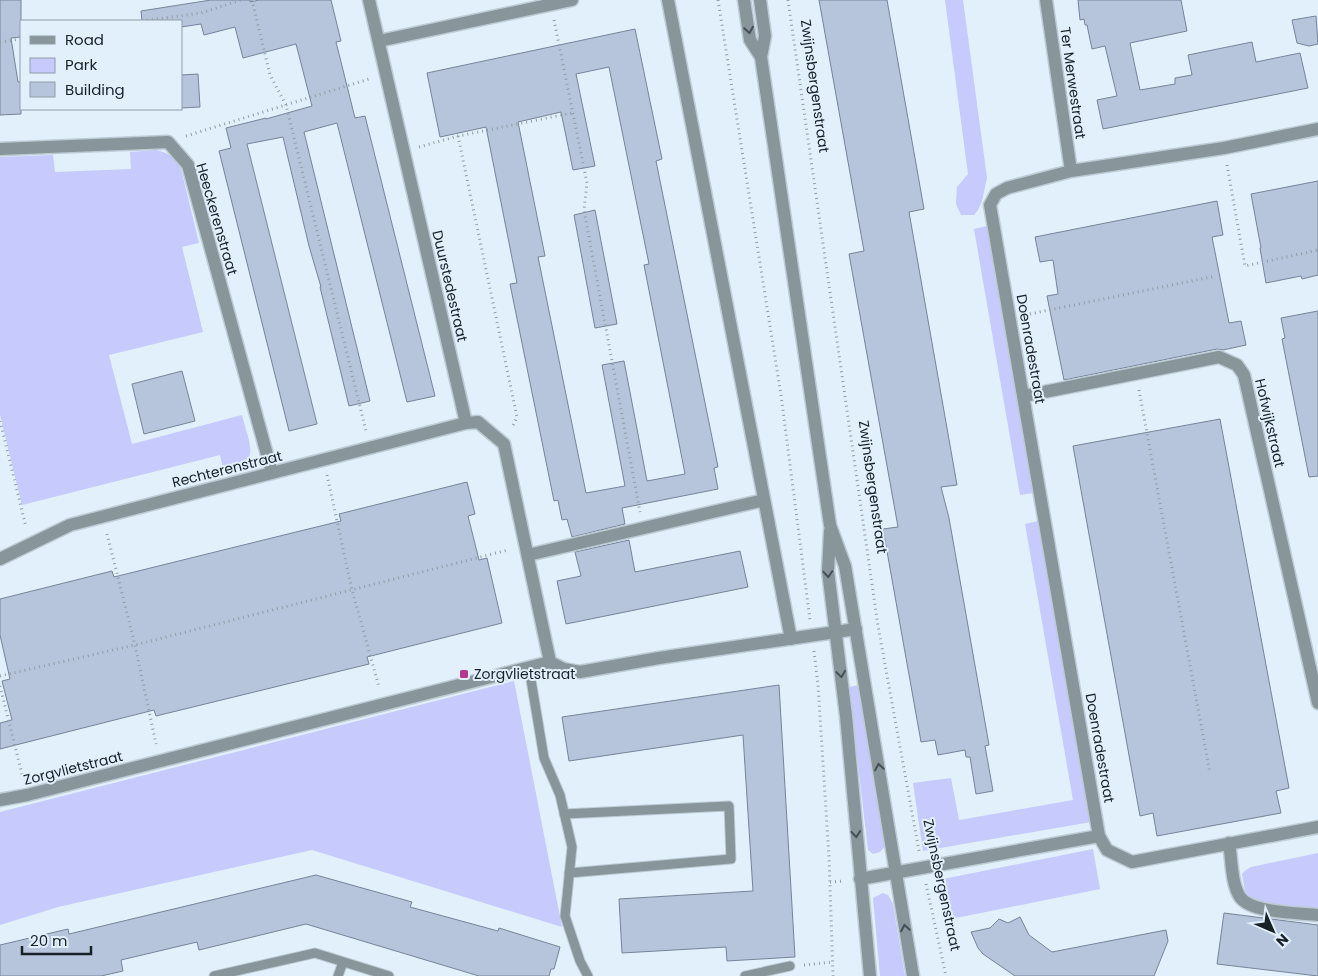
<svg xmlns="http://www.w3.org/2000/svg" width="1318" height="976" viewBox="0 0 1318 976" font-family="Poppins,sans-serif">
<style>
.green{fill:#c6cafc}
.building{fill:#b7c5dc;stroke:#768399;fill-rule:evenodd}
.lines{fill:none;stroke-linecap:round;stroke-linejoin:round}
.service-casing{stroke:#bdcbd5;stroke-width:11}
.minor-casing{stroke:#bdcbd5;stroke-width:15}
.tertiary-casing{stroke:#bdcbd5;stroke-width:15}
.path{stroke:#909da6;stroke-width:3;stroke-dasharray:1 4;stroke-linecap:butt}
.service{stroke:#88959a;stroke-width:9}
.minor{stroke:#88959a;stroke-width:12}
.tertiary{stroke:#88959a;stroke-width:12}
.oneway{stroke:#454f56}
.poi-dot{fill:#b5398a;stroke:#e1f0fb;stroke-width:2}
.labels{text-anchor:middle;stroke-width:4;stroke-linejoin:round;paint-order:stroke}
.street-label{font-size:14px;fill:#182128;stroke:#e1f0fb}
.poi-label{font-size:14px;fill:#182128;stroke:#e1f0fb;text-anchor:start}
</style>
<rect width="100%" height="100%" fill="#e1f0fb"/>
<!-- green -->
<path class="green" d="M945 0H963L987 178C983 192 984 204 974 215H961L956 204 957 187 968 174Z
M156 150C169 153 175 157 181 169L199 243 182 247 203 332 109 355 132 444 242 415C249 444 263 464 224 472L220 455 22 505 0 415V157L53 155 55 172 131 169 130 152Z
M987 226 1033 493 1020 495 974 229Z
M1038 521 1091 822 923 851 913 783 951 778 959 820 1073 800 1025 524Z
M514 681 562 927 312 850 58 907 0 925V812Z
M859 685 885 846 880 852 873 854 868 850 849 687Z
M1093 849 1100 889 946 920 938 880Z
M1318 853V910L1254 902 1245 891 1242 874 1246 870 1251 867Z
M883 893 888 895 893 904 905 976H880L873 898Z"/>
<!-- building -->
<path class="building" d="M0 0H21V37L11 38 18 82H21V114L0 115Z
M211 0H250V2L259 0H331L341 41 336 42 355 118 365 116 435 396 407 402 337 123 304 132 370 401 349 406 320 287H321L309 246 283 137 247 144 317 424 289 431 219 151 231 148 226 128 266 118V119L312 106 296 44 243 58 235 27 204 35 201 24 181 27V21H142L141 11Z
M819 0H887L924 209 909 212 957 485 941 487 949 518 989 745 985 746 993 791 976 794 970 757H966L965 750 938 755 935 740 921 742 883 529 898 527 849 254 864 251Z
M1078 0H1181L1187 31 1130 43 1140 90 1175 84V78L1192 75 1188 55 1252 42 1256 62 1300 53 1308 88 1103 129 1097 100 1117 96 1105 46 1092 49 1087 25H1085L1084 19 1080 20Z
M1316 16 1318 44 1309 46 1297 43 1292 20Z
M635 29 662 159 656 161 718 467 714 468 718 489 622 508 625 524 572 537 567 519 562 520 558 500 554 501 510 284 517 283 486 127 440 137 427 73ZM609 67 649 264 644 265 685 474 647 481 624 361 602 365 625 486 586 493 538 257 545 256 518 122 561 112 573 170 595 166 576 74Z
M198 74 200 107 181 108V75Z
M1318 181V275L1302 279 1301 276 1266 283 1260 248H1261L1251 194Z
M1217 201 1223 235 1212 237 1229 323 1241 321 1246 345 1223 350 1217 349 1064 380 1047 296 1058 294 1053 260 1040 262 1035 237Z
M595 210 617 324 595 328 574 215Z
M1318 311V476L1309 477 1282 339 1285 338 1281 318Z
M182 371 195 421 144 434 132 384Z
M1220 419 1289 788 1276 791 1281 813 1157 836 1153 813 1140 816 1073 446Z
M467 482 475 514 468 516 479 560 487 558 502 623 367 657 369 664 156 716 154 710 0 749V723L12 720 2 681 10 679 0 635V599L112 571 114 577 292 533 341 521 339 514Z
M629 540 635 572 740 551 748 587 566 624 557 581 581 576 575 552Z
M779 685 795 957 727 961 726 947 622 953 619 899 753 891 743 735 569 761 562 717Z
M316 875 412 902 410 907 498 931 499 928 560 947 554 969H551L549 976H479L306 924 199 950 197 942 121 960 123 971 101 976H0V945L68 929 69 934Z
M1224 913 1318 925V976L1217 964Z
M1020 917 1029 935 1052 952 1166 930 1168 941 1154 976H1015L983 954 978 948 971 932 990 928 999 919 1008 923Z"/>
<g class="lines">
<!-- service casing -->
<g class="service-casing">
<path id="service" d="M529 668 544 758 560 795 572 847 565 916 580 961 588 976
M564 814 729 806 731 859 569 873
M214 976 315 953 389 976
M338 976 343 962
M745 976 790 966"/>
</g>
<!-- minor casing -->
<g class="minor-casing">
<path id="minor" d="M369 0 466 423 478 422 504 444 550 662
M668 0 791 639
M1046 0 1071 171
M379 41 572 0
M0 149 168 142 188 165 272 473
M1024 396 1219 357 1237 365 1244 375 1318 703
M528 555 764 500
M0 559 70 525 466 423
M0 800 27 795 550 662 564 669 580 672 659 658 856 629
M1099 836 990 205 996 194 1007 188 1071 171 1224 148 1318 129
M1229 843C1232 860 1231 883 1240 897 1251 913 1299 913 1318 915
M860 879 1099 836 1107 850 1132 862 1318 827"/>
</g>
<!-- tertiary casing -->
<g class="tertiary-casing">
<path id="tertiary" d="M744 0 750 40 761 57
M760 0 765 36 761 57 830 525 845 566 913 976
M830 531 828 571 846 716 870 976"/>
</g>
<!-- path -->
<path class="path" d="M252 0 270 75 286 105 366 431
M718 0 781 395 810 620
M788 0 878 626 919 851
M554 20 587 183 584 210 640 512
M142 21 201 13 241 0
M0 42 21 39
M186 136 369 79
M458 136 517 417 512 428
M419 147 458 136 572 113
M1227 165 1245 266 1318 250
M1025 315 1216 276
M1139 390 1210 773
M0 421 26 527
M327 475 352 590 379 687
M107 534 135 645 156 744
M814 651 818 685 829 857 833 976
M0 676 135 645 508 550
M0 686 23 778
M830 882 844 881
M926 884 946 976
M804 965 833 962"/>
<!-- service -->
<use href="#service" class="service"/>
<!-- minor -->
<use href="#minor" class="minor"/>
<!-- tertiary -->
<use href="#tertiary" class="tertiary"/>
</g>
<!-- one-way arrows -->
<defs><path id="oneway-chevron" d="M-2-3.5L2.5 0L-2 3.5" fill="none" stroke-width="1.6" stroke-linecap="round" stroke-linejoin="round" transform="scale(1.25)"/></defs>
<g class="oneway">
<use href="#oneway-chevron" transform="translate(749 30) rotate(81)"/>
<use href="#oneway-chevron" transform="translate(828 574) rotate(86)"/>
<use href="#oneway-chevron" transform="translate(841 674) rotate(82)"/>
<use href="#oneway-chevron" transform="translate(879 767) rotate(-99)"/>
<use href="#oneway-chevron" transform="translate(856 834) rotate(85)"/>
<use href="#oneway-chevron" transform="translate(905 928) rotate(-99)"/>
</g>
<!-- markers -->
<rect class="poi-dot" x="459" y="669" width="10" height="10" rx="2.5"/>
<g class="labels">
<!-- street labels -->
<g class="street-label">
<text transform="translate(1073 83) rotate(82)" y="5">Ter Merwestraat</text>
<text transform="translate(815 86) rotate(82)" y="5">Zwijnsbergenstraat</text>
<text transform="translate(217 219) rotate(74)" y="5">Heeckerenstraat</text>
<text transform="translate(450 286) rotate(77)" y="5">Duurstedestraat</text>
<text transform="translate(1031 349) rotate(80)" y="5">Doenradestraat</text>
<text transform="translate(1270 423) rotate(77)" y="5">Hofwijkstraat</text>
<text transform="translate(227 469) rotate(-14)" y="5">Rechterenstraat</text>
<text transform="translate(873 487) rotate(82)" y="5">Zwijnsbergenstraat</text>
<text transform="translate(1100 748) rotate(80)" y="5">Doenradestraat</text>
<text transform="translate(73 768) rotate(-14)" y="5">Zorgvlietstraat</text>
<text transform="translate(942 885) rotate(78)" y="5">Zwijnsbergenstraat</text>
</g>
<!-- poi labels -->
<g class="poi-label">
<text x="474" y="679">Zorgvlietstraat</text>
</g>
</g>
<!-- legend -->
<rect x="20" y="20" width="162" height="90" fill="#e1f0fb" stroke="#919da7"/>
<rect x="30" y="36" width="25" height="8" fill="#88959a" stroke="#919da7"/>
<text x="65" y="45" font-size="15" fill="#182128">Road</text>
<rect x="30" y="58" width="25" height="15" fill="#c6cafc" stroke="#919da7"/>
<text x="65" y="70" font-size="15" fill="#182128">Park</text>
<rect x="30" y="82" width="25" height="15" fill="#b7c5dc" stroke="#919da7"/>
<text x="65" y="95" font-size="15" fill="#182128">Building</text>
<!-- north arrow -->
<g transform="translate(1273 931) rotate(135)" stroke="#e1f0fb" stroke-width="4" paint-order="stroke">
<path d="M0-4L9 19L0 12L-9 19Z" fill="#182128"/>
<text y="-8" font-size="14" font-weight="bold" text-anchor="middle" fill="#182128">N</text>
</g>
<!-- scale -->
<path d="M22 946v8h69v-8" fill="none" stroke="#182128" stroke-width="2.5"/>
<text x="30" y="946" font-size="15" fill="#182128" stroke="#e1f0fb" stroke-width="4" paint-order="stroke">20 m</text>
</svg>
